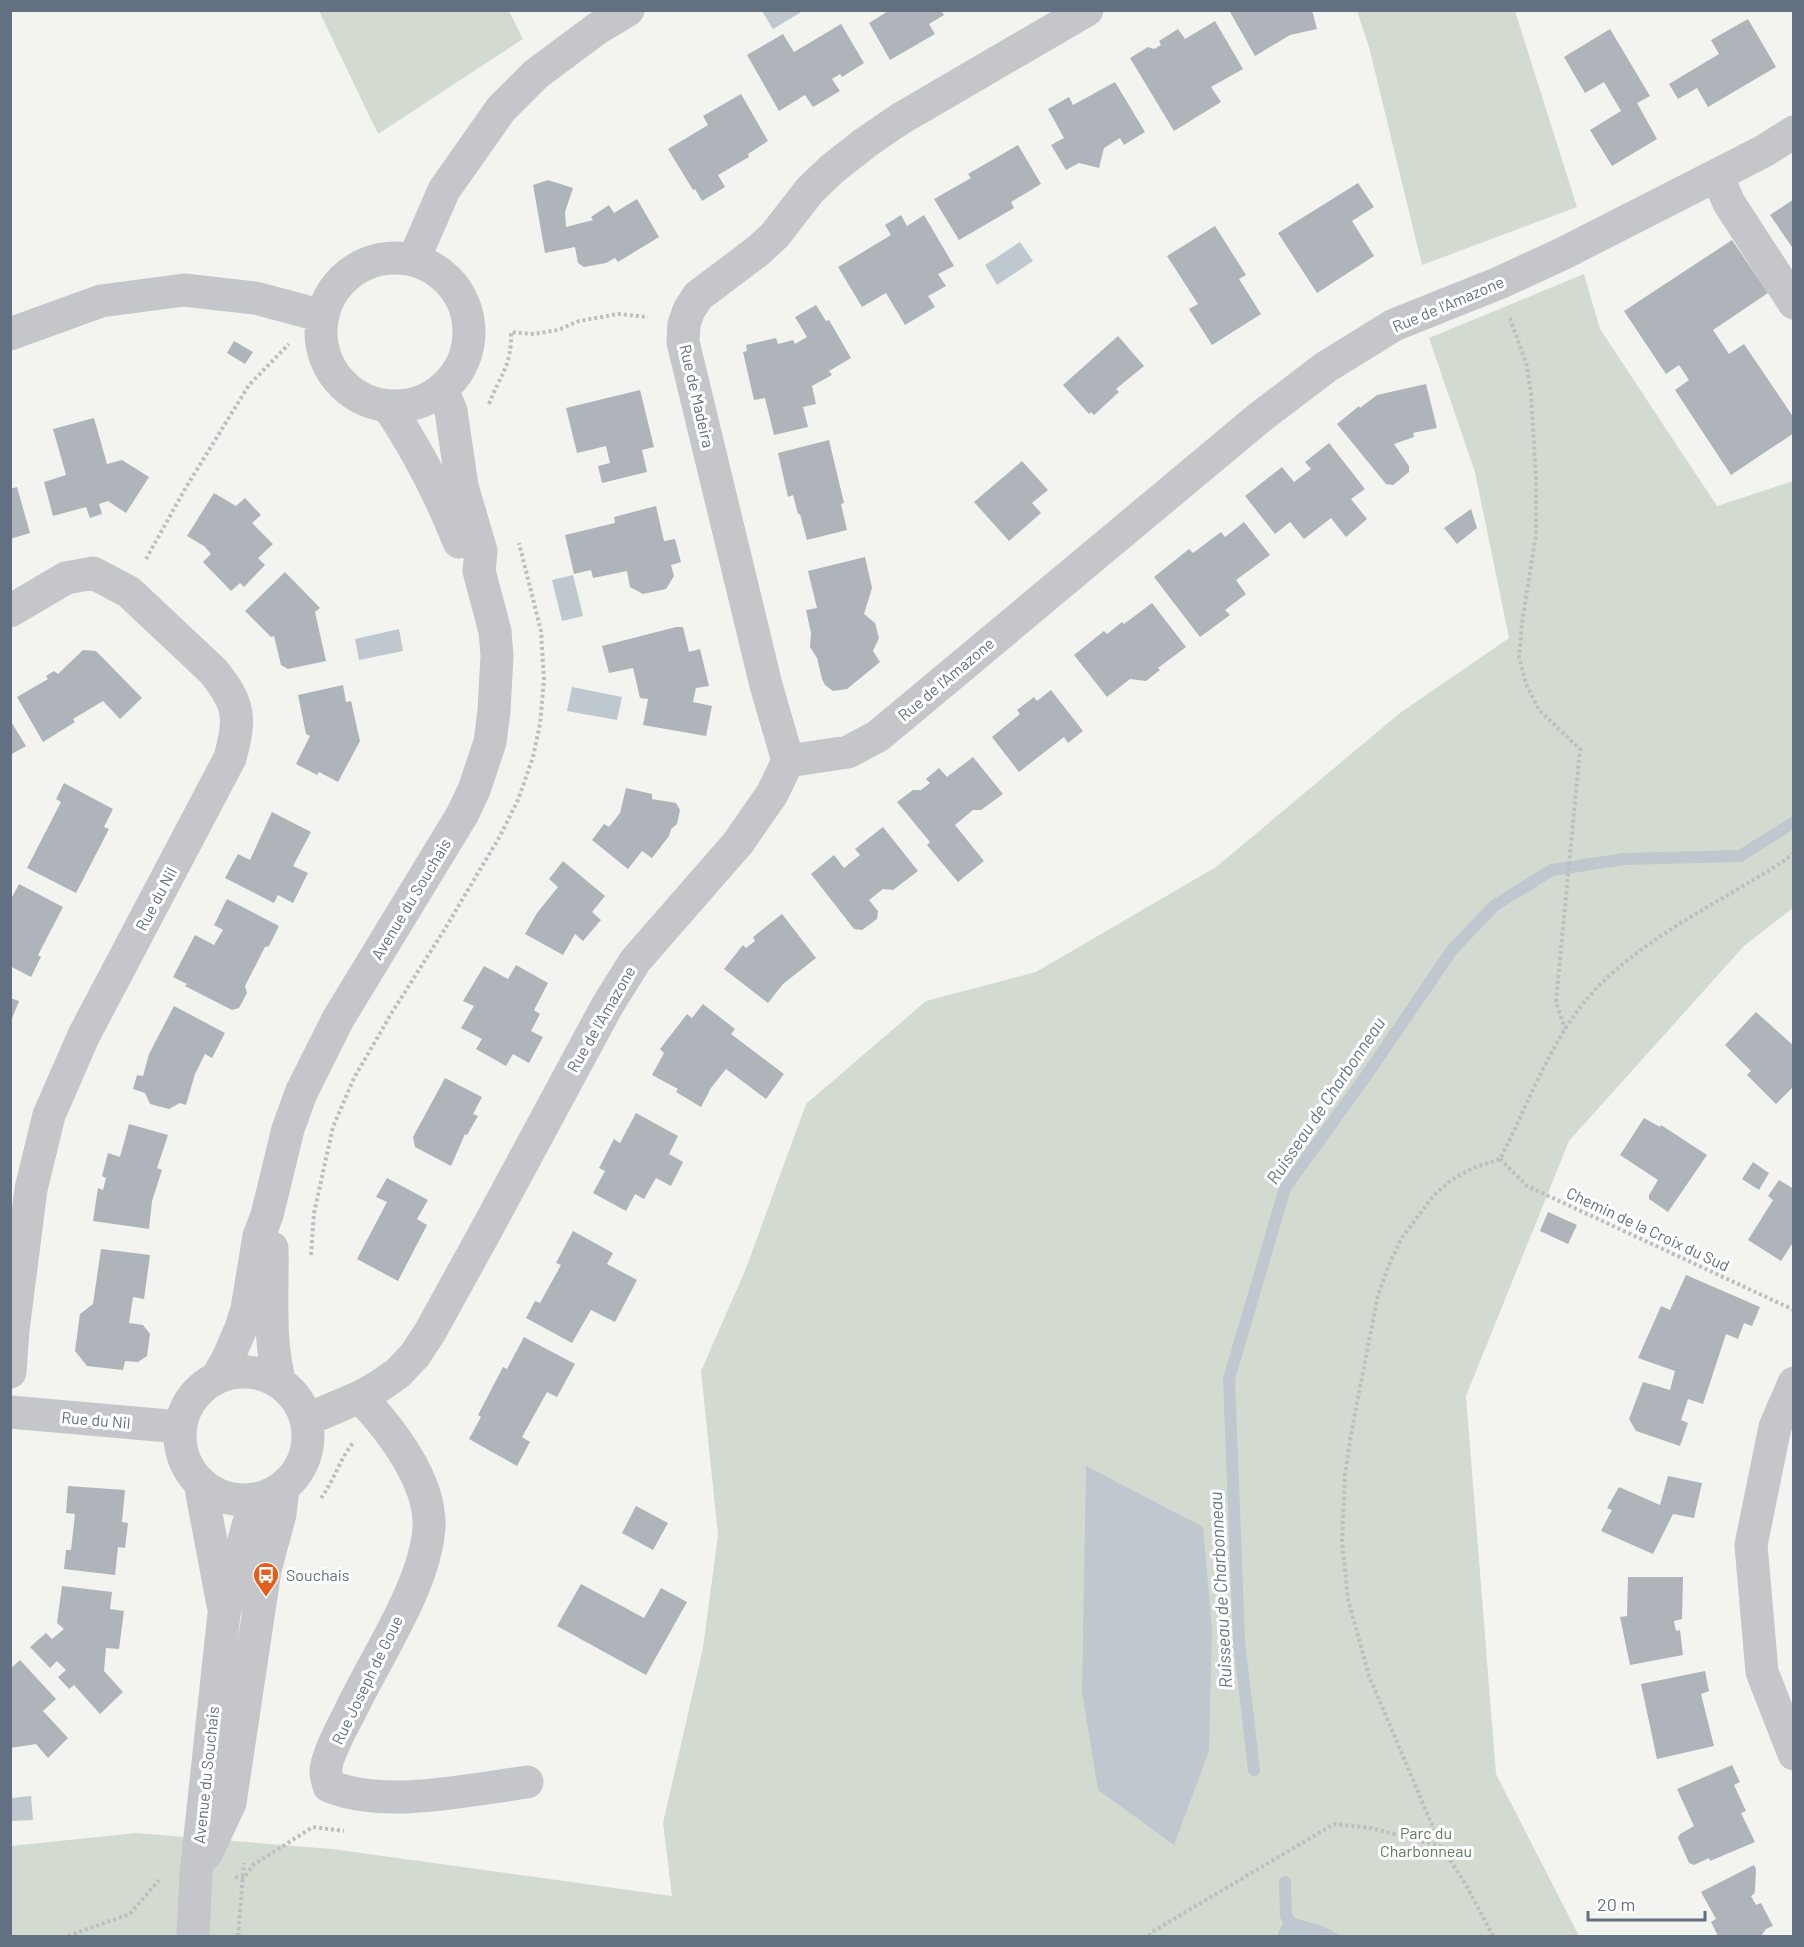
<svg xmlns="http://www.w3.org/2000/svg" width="1804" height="1947" viewBox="0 0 1804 1947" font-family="Barlow,sans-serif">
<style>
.green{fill:#d3dbd0}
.water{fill:#bec8ce}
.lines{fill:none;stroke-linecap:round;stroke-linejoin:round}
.stream{stroke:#bec8ce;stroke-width:12}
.building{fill:#aeb4b9}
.path{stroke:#bdbec0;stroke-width:4;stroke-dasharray:3 3;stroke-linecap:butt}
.minor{stroke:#c4c6ca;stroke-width:33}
.labels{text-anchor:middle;stroke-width:6;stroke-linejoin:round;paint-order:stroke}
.street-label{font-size:16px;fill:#627081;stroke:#fff}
.poi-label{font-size:16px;fill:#627081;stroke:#fff;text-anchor:start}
.park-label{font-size:16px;fill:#637861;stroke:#fff}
.water-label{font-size:18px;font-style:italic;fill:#627986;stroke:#fff}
</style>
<rect width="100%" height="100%" fill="#f3f4ef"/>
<!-- green -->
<path class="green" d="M319 11H509L523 39 378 134Z
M1357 11H1515L1577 207 1422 265 1369 47Z
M1584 274 1600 329 1717 506 1793 481V908L1744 946 1569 1141 1466 1396 1496 1774 1579 1936H11V1846L136 1833 332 1849 672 1896 663 1823 703 1648 718 1535 701 1371 745 1271 806 1104 926 1001 1036 972 1216 867 1400 713 1509 638 1475 472 1429 338Z"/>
<!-- water -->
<path class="water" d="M762 11H803L773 29Z
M1020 242 1033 261 997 285 985 265Z
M573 575 583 616 562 621 552 580Z
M399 629 403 651 359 660 355 639Z
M572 687 622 697 617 720 567 711Z
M1086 1466 1203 1527 1212 1629 1209 1751 1174 1845 1098 1790 1082 1692Z
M31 1796 33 1820 11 1821V1798Z
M1286 1916 1323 1926 1341 1936H1277Z"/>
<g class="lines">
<!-- stream -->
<path class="stream" d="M1254 1770 1239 1641 1229 1379 1285 1188 1366 1076 1452 950 1494 906 1552 870 1624 859 1740 856 1794 822
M1285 1882 1286 1916 1300 1936"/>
</g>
<!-- building -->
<path class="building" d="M890 10H941L944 15 929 24 935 34 890 60 869 23Z
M1233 10H1312L1317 29 1290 35 1255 56 1230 12Z
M1748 19 1776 67 1708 107 1697 88 1678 99 1669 84 1719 54 1711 40Z
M1215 21 1243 69 1211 87 1221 102 1174 131 1130 58 1148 47 1154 49 1161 45 1159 41 1178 29 1185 39Z
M841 24 864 63 842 77 840 74 832 79 840 91 813 107 805 95 779 111 747 55 783 34 794 52Z
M1610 29 1650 96 1637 103 1657 139 1612 166 1590 130 1621 111 1604 82 1585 93 1564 57Z
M1115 82 1145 132 1124 145 1120 138 1104 148 1099 168 1079 163 1066 170 1051 145 1064 138 1048 109 1069 97 1073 105Z
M741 94 768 141 748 154 749 157 718 175 725 187 702 201 695 189 693 190 668 149 708 125 703 116Z
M1018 145 1041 184 1011 202 1014 208 959 240 934 199 971 178 968 174Z
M548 180 573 188 565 212 566 227 593 220 591 217 609 205 614 213 637 199 659 237 618 262 615 258 606 263 584 267 578 263 575 247 545 253 533 185Z
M1358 183 1374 207 1352 221 1374 256 1317 293 1278 233Z
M1794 199V250L1770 215Z
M901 215 907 226 924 215 954 266 938 274 946 286 928 296 935 307 905 325 886 293 862 307 838 267 891 235 885 225Z
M1215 226 1246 275 1239 279 1261 314 1212 345 1189 309 1198 304 1167 256Z
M1732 240 1768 293 1713 330 1729 354 1744 344 1794 418V433L1731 475 1675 390 1689 380 1679 365 1666 374 1624 311Z
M816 305 826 321 829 320 851 358 829 371 832 375 812 386 816 404 803 407 808 427 774 435 765 398 754 400 743 352 747 351 746 345 776 338 778 344 793 340 795 344 807 337 795 317Z
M1118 336 1144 366 1116 389 1119 392 1094 415 1091 412 1089 414 1063 385Z
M234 341 253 352 245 364 227 353Z
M1426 384 1437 428 1413 433 1414 437 1394 444 1409 466V472L1393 485 1386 484 1337 424 1359 406 1360 408 1377 395Z
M640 390 654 447 642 450 647 472 602 483 598 466 610 463 606 446 577 453 566 408Z
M94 418 107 464 122 460 149 477 126 513 108 501 99 504 102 514 90 518 86 507 53 516 44 482 66 475 53 429Z
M829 440 844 503 841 504 847 530 807 540 800 514H798L793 495 788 497 778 453Z
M1329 443 1365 489 1351 499 1367 519 1346 537 1331 518 1304 539 1290 522 1275 534 1245 496 1282 467 1294 482 1311 469 1305 462Z
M1022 461 1048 490 1032 503 1041 513 1009 541 974 502Z
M17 487 30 533 10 539V489Z
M214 493 236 506 245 498 261 515 252 523 273 544 258 558 265 565 244 587 240 583 231 591 203 562 211 554 204 546 187 536Z
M656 506 664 541 675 539 681 562 671 565 674 576 666 589 643 594 630 587 627 571 593 578 591 570 574 574 565 535 615 523 614 517Z
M1471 509 1477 528 1457 544 1444 528Z
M1244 522 1270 555 1236 580 1246 594 1225 610 1230 615 1200 637 1154 577 1189 549 1193 553 1221 532 1225 537Z
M865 557 872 588 864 614 875 623 879 638 873 651 880 662 847 689 833 691 825 685 822 679 817 658 810 647 811 633 806 610 817 608 808 571Z
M285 572 320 608 315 612 326 661 288 669 281 665 274 636 271 637 245 611Z
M1152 603 1186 647 1158 668 1160 670 1146 681 1130 679 1107 697 1074 655 1104 631 1107 634 1122 622 1124 624Z
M676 627H683L689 652 700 649 709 686 696 688 693 702 712 706 706 736 643 725 648 699 640 698 633 668 609 673 602 646Z
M83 650 96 651 142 698 120 719 103 701 73 719 75 722 43 742 17 697 48 679 46 676 54 671 58 674Z
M343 685 346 702 351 701 360 741 338 782 319 772 317 775 296 764 310 736 306 734 298 695Z
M1051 690 1083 731 1068 743 1064 737 1019 772 992 737 1020 714 1017 710 1034 697 1037 701Z
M10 720 26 746 10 755Z
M973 757 1003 794 981 810H973L955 825 984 861 958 882 927 845 930 842 897 802 913 790H921L930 783 926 779 939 768 947 777Z
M64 783 113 809 104 827 109 829 76 893 27 868 61 802 56 799Z
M626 788 652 794V799L676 803 680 810 677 824 671 829 669 836 652 858 642 851 628 869 592 840 604 824 609 827 620 813Z
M272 812 311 832 293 866 308 873 293 903 278 895 274 903 225 878 238 854 250 860Z
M883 827 918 871 893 890 883 889 869 900 878 911 877 919 862 930 854 929 811 874 834 855 844 868 860 855 855 849Z
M563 861 605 896 592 912 601 920 583 941 575 934 563 955 525 934 537 913 558 887 549 879Z
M19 884 63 907 38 955 41 957 31 977 10 966V901Z
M227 899 279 926 269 946 265 947 245 986 247 993 239 1008 232 1010 185 986 187 984 173 977 195 935 214 945 223 930 214 925Z
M782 914 816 958 783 984 768 1003 724 969 743 945 746 948 755 941 753 937Z
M516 965 548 983 534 1010 540 1014 531 1031 543 1037 529 1063 513 1054 506 1066 476 1049 482 1039 461 1028 474 1006 463 1001 484 966 508 979Z
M10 998 19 1001 11 1021H10Z
M703 1004 735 1029 731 1034 784 1074 766 1099 726 1069 711 1088 701 1107 676 1092 678 1089 652 1075 664 1053 660 1049 687 1014 692 1018Z
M174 1006 225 1033 212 1058 205 1054 195 1074 186 1105 180 1103 169 1109 150 1104 145 1093 133 1089 137 1075 143 1076 149 1054Z
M1756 1012 1794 1046V1086L1776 1104 1747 1075 1751 1071 1725 1045Z
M445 1078 482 1097 473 1114 478 1116 467 1135 465 1134 451 1166 415 1147 413 1137Z
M636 1113 678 1136 669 1154 683 1162 671 1186 656 1178 644 1199 635 1194 626 1211 593 1193 605 1171 599 1168 614 1139 620 1143Z
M1644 1118 1660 1127 1661 1125 1707 1155 1668 1212 1649 1199V1195L1658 1180 1620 1155Z
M129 1124 168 1135 157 1168 162 1170 152 1201 149 1229 93 1221 98 1188 103 1190 106 1178 102 1176 108 1153 120 1157Z
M1753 1162 1769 1173 1759 1190 1742 1179Z
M387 1178 428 1200 417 1219 427 1225 398 1281 357 1259 387 1202 376 1197Z
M1779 1180 1794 1189V1241L1781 1261 1748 1240 1773 1200 1768 1196Z
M1548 1212 1577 1225 1568 1244 1540 1231Z
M573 1231 613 1253 607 1264 637 1280 615 1322 591 1310 572 1343 526 1318 535 1301 540 1303 561 1265 556 1263Z
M101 1249 150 1255 144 1299 133 1297 129 1323 143 1325 150 1334 147 1356 138 1362 125 1361 123 1370 87 1366 75 1351 80 1314 93 1304Z
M1686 1275 1760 1307 1752 1326 1744 1323 1738 1339 1726 1334 1703 1404 1688 1399 1681 1420 1688 1423 1680 1446 1636 1431 1629 1419 1643 1382 1670 1390 1675 1371 1638 1358 1661 1306 1670 1310Z
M524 1337 575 1364 557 1397 547 1392 522 1437 530 1442 517 1466 469 1439 481 1417 478 1415 503 1367 507 1369Z
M1668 1476 1702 1483 1694 1518 1673 1514 1653 1554 1601 1531 1612 1510 1607 1508 1619 1487 1660 1505Z
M68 1486 125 1490 122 1522 128 1523 125 1548 118 1547 115 1575 64 1569 66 1550H71L75 1514 66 1513Z
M636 1506 668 1523 653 1550 622 1533Z
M1628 1577H1683L1682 1619 1674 1621 1676 1631 1680 1630 1683 1655 1630 1665 1620 1617 1627 1616Z
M581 1584 644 1618 661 1588 687 1602 646 1675 557 1626Z
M62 1586 112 1592 110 1609 124 1611 119 1649 106 1648 104 1671 123 1692 100 1714 74 1685 69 1689 58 1677 66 1670 57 1661 50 1668 30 1647 46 1633 52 1639 64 1629 57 1623Z
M20 1660 56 1699 43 1711 68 1738 48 1758 36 1744 10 1748V1669Z
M1705 1671 1709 1691 1701 1694 1714 1746 1657 1759 1641 1684Z
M1732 1765 1740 1782 1734 1785 1746 1811 1741 1813 1755 1842 1710 1861 1709 1858 1694 1865 1689 1863 1678 1838 1680 1834 1694 1826 1677 1789Z
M1754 1865 1756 1869 1755 1891 1754 1894 1751 1896 1756 1905 1761 1903 1773 1926 1766 1929 1761 1936H1718L1711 1922 1716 1919 1701 1892Z"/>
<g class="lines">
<!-- path -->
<path class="path" d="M1510 318 1527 366 1531 394 1536 479V534L1522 623 1519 657 1526 684 1539 710 1580 749 1556 1002 1565 1029
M489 404C500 375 512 366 511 332L534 334 558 330 579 321 618 314 648 317
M146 559 185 489 249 385 289 344
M1500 1159 1527 1186 1794 1310
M311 1255 314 1213 333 1127 354 1078 391 1014 443 932 500 836 518 800 533 757 540 724 544 679 541 631 519 543
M321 1498C334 1481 339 1460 353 1443
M235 1877 244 1878 253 1865 313 1827 344 1831
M68 1936 130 1914 159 1880
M238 1936 244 1863
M1149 1936 1152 1932 1334 1824 1371 1828 1440 1846
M1493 1936 1466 1885 1441 1846 1369 1676 1348 1599 1342 1542 1345 1475 1351 1434 1378 1295 1389 1265 1401 1239 1434 1195 1451 1180 1473 1168 1500 1159C1526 1109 1545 1054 1579 1009 1615 960 1680 923 1731 893 1753 880 1774 869 1794 853"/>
<!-- minor -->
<path class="minor" d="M1717 175 1729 203 1794 303
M321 332a74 74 0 1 1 148 0a74 74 0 1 1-148 0Z
M414 259 444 190 501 109 536 74 598 28 628 10
M10 334 101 301 184 290 255 298 323 316
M388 406C417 449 440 494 459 542
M10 611 66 578 93 573 129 592 213 671C240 704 241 718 230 758L84 1035 49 1115 31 1189 13 1330 10 1372
M788 761 766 685 683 342 684 324 689 310 698 296 759 250 775 235 810 190 832 169 865 143 900 119 1087 10
M272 1248C273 1293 268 1340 280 1383
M180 1436a64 64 0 1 1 128 0a64 64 0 1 1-128 0Z
M217 1378 230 1354 241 1328 247 1309 259 1236 267 1215 288 1129 301 1093 338 1019 462 815 474 790 490 742 494 711 497 656 495 631 479 571 481 551 462 486 451 411 442 389
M1794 1383 1775 1427 1751 1545 1762 1672 1794 1754
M360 1397C390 1428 431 1481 429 1527 426 1585 374 1660 349 1714 342 1727 325 1759 326 1772 326 1777 328 1782 329 1786 384 1809 469 1790 527 1782
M10 1412 180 1427
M306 1420 360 1397 381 1385 398 1373 415 1355 430 1332 489 1225 607 1006 635 961 738 843 772 794 788 761 848 752 878 736 1259 418 1326 367 1394 325 1499 283 1564 253 1764 151 1794 132
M200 1483 223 1605
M206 1854 230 1803 265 1570 280 1514 283 1488
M193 1936 196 1874 224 1614 255 1500"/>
</g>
<!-- icons -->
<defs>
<g id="bus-pin" transform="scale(1.35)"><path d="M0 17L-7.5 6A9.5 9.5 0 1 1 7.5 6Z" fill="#e75e1c" stroke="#fff"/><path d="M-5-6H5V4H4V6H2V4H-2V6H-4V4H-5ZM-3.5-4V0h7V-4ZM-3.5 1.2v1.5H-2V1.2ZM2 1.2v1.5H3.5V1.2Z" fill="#fff"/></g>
</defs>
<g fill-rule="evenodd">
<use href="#bus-pin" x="266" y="1575"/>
</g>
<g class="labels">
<!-- street labels -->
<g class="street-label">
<text transform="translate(1448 304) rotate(-23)" y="6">Rue de l'Amazone</text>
<text transform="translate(697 396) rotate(77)" y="6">Rue de Madeira</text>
<text transform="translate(946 679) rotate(-40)" y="6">Rue de l'Amazone</text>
<text transform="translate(156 899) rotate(-62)" y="6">Rue du Nil</text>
<text transform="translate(411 899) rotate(-59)" y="6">Avenue du Souchais</text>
<text transform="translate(601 1019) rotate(-60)" y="6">Rue de l'Amazone</text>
<text transform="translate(1648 1229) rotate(25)" y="6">Chemin de la Croix du Sud</text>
<text transform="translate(96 1420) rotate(5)" y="6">Rue du Nil</text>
<text transform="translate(367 1680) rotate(-64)" y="6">Rue Joseph de Goue</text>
<text transform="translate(206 1775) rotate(-84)" y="6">Avenue du Souchais</text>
</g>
<!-- poi labels -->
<g class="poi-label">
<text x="286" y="1581">Souchais</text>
</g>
<!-- park labels -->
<g class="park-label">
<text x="1426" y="1839">Parc du<tspan x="1426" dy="18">Charbonneau</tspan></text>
</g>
<!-- water labels -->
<g class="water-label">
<text transform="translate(1326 1101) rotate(-56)" y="6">Ruisseau de Charbonneau</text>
<text transform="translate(1221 1590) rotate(-93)" y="6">Ruisseau de Charbonneau</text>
</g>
</g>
<!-- border -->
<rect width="1804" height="1947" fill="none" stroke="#627081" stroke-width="24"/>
<!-- scale -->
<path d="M1588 1911v9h117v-9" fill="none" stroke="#627081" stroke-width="3"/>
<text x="1597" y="1911" font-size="18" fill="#627081" stroke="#ffffff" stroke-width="4.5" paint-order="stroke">20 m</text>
</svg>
